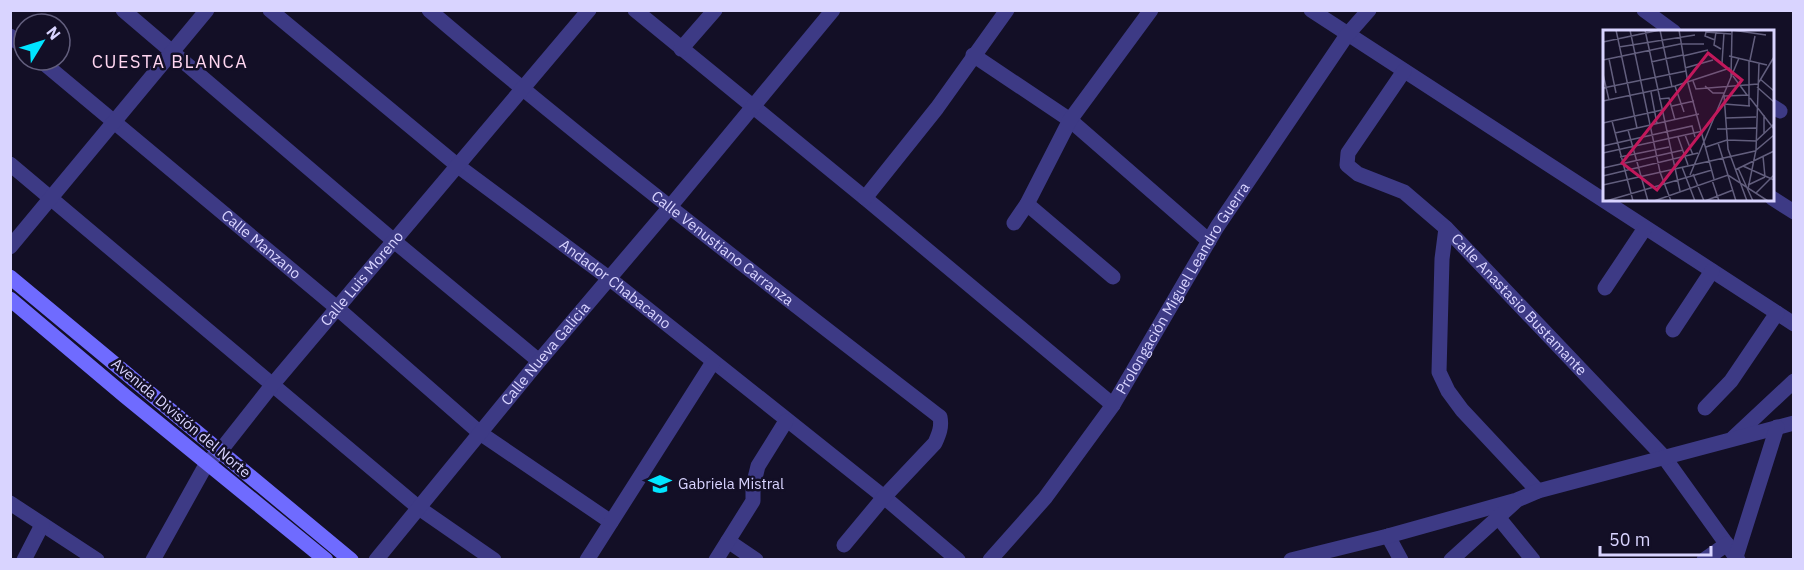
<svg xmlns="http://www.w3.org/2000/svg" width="1804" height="570" viewBox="0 0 1804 570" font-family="'IBM Plex Sans',sans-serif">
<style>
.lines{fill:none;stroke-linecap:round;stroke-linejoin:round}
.street{stroke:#3d3a85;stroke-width:15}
.secondary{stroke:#6f6bff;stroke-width:15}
.labels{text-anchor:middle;stroke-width:5;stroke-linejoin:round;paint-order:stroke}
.street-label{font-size:15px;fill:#d9d4ff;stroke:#130f26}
.poi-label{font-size:15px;fill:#d9d4ff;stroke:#130f26;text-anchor:start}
.quarter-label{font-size:18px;letter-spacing:1.5px;fill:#ffd6f0;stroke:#130f26}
.inset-road{fill:none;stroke:#625e7d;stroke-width:1.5}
.view{fill:#c2185b;fill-opacity:0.15;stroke:#c2185b;stroke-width:3}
.inset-edge{fill:none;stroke:#d9d4ff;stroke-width:3}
</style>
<rect width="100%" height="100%" fill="#130f26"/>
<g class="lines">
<!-- street -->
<g class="street">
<path d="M123 10 394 241 539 361"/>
<path id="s1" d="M270 10 458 166 610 279 884 497 958 560"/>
<path id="s2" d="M429 10C595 152 768 284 940 417 942 427 939 434 935 443L884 497 844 545"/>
<path d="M635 10 865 198 1113 405"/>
<path d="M1311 10 1794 324"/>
<path d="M1644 10 1674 32"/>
<path d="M10 36 24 47"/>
<path d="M681 49 715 10"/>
<path d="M973 55 1070 120 1209 241"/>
<path id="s3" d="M40 60 337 308 480 433 611 522"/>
<path id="s4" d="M1404 71 1348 153 1347 165 1358 174 1404 192 1446 228 1664 457 1738 560"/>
<path d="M1772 106 1780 111"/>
<path d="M10 164 419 508 494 560"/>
<path d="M865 198 937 108 1007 10"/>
<path d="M1772 198 1794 212"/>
<path d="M1027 204 1113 277"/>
<path d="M1014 223 1027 204 1070 120 1151 10"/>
<path d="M1446 228 1442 259 1439 372 1448 391 1462 410 1538 491"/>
<path d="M10 247 207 10"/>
<path d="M1605 288 1645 228"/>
<path d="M1673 330 1712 271"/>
<path d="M1705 408 1731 381 1777 313"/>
<path d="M1733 438 1794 381"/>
<path d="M10 503 97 560"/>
<path d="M1498 517 1533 560"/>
<path d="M1388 536 1401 560"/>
<path d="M728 541 756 560"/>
<path d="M24 560 42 525"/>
<path id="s5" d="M153 560 207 463 221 450 273 384 589 10"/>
<path id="s6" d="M376 560 539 361 669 208 833 10"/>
<path d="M587 560 713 362"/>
<path d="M716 560 753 501V486L758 466 786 421"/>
<path id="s7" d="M990 560 1045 498 1113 405 1217 227 1347 35 1369 10"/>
<path d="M1291 560 1388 536 1517 500 1538 491 1794 423"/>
<path d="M1451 560 1515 502"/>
<path d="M1704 560 1727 544"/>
<path d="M1735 560 1777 427"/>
</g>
<!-- secondary -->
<path class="secondary" d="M10 277 351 560
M10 299 125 396 326 560"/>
</g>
<!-- icons -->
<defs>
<g id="school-bare" transform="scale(1.8)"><path d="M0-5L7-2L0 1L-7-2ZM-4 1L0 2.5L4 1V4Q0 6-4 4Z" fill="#00e5ff" stroke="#130f26" stroke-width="2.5" paint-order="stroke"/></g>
</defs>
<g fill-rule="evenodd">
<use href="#school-bare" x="660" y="484"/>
</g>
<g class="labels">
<!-- street labels -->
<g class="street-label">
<text dy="5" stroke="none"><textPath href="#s3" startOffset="288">Calle Manzano</textPath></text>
<text dy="5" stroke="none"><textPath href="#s2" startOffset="378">Calle Venustiano Carranza</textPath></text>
<text dy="5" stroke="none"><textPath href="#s5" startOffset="352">Calle Luis Moreno</textPath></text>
<text dy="5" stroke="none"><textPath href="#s1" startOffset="441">Andador Chabacano</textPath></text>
<text dy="5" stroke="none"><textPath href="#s7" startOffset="334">Prolongación Miguel Leandro Guerra</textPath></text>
<text dy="5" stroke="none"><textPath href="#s4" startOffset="336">Calle Anastasio Bustamante</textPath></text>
<text dy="5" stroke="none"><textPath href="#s6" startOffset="267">Calle Nueva Galicia</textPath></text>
<text transform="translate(181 418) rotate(40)" y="5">Avenida División del Norte</text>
</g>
<!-- poi labels -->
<g class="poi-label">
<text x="678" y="489">Gabriela Mistral</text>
</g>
<!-- quarter labels -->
<g class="quarter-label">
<text x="170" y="68">CUESTA BLANCA</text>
</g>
</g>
<!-- overview -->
<g transform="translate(1603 30)">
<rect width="171" height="171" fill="#130f26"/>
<path class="inset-road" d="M13 0 34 98M27 0 57 142 68 171M42 0 77 161M76 0 85 53 111 149M129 0 163 5M113 2 111 15 118 19M112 10 102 6 103 2 128 4M0 12 57 0 69 57M16 17 92 5M80 26 105 20M126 26 164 35M6 29 13 63M0 30 77 14H101M146 30V76M147 30 152 6M48 32 80 25M119 33 121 3M82 38 110 30M0 44 6 70M130 46 144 65M128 48 129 0M157 49 171 61M90 51 93 59 155 54M156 52 171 27M72 56 81 82M102 56 110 63H122M154 57 171 72M0 58 83 41M48 62 54 94M121 65 125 119 144 171M121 66 146 65M147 68 171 99M56 69 66 68 72 90M0 71 72 56 127 38M121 74 147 76M69 76 91 71M123 88 153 87M9 91 30 171M0 93 59 80M114 99 153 98M25 100 45 171M12 103 96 84M161 104V85M82 105 90 125M75 107 85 135M115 113 133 171M0 116 89 96 92 107M103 117 124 110 153 111 171 94M0 123 100 101M160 126 162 147M17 127 66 117M140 136 171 150M79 137 92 171M0 138 80 120M135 138 150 171M132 140 171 121M90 144 101 171M87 145 136 28M0 146 95 123M109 150 116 171M0 155 152 121 171 105M145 155 162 147M145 159 153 120 156 33M153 163 171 145M3 171 109 140M51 171 125 145 165 171M102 171 130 160"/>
<path class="view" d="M105 23 139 50 54 160 19 133Z"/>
<rect width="171" height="171" class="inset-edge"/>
</g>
<!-- border -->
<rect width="1804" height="570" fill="none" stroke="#d9d4ff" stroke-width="24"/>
<!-- north arrow -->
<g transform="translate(42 42) rotate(52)"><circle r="28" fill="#130f26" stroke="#625e7d" stroke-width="1.5"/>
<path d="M0-4.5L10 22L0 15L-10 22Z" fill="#00e5ff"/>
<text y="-9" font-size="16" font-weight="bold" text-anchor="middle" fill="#d9d4ff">N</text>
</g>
<!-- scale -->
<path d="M1600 546v9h111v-9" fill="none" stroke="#d9d4ff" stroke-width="3"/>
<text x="1609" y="546" font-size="18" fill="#d9d4ff" stroke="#130f26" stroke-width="4.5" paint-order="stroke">50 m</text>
</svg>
